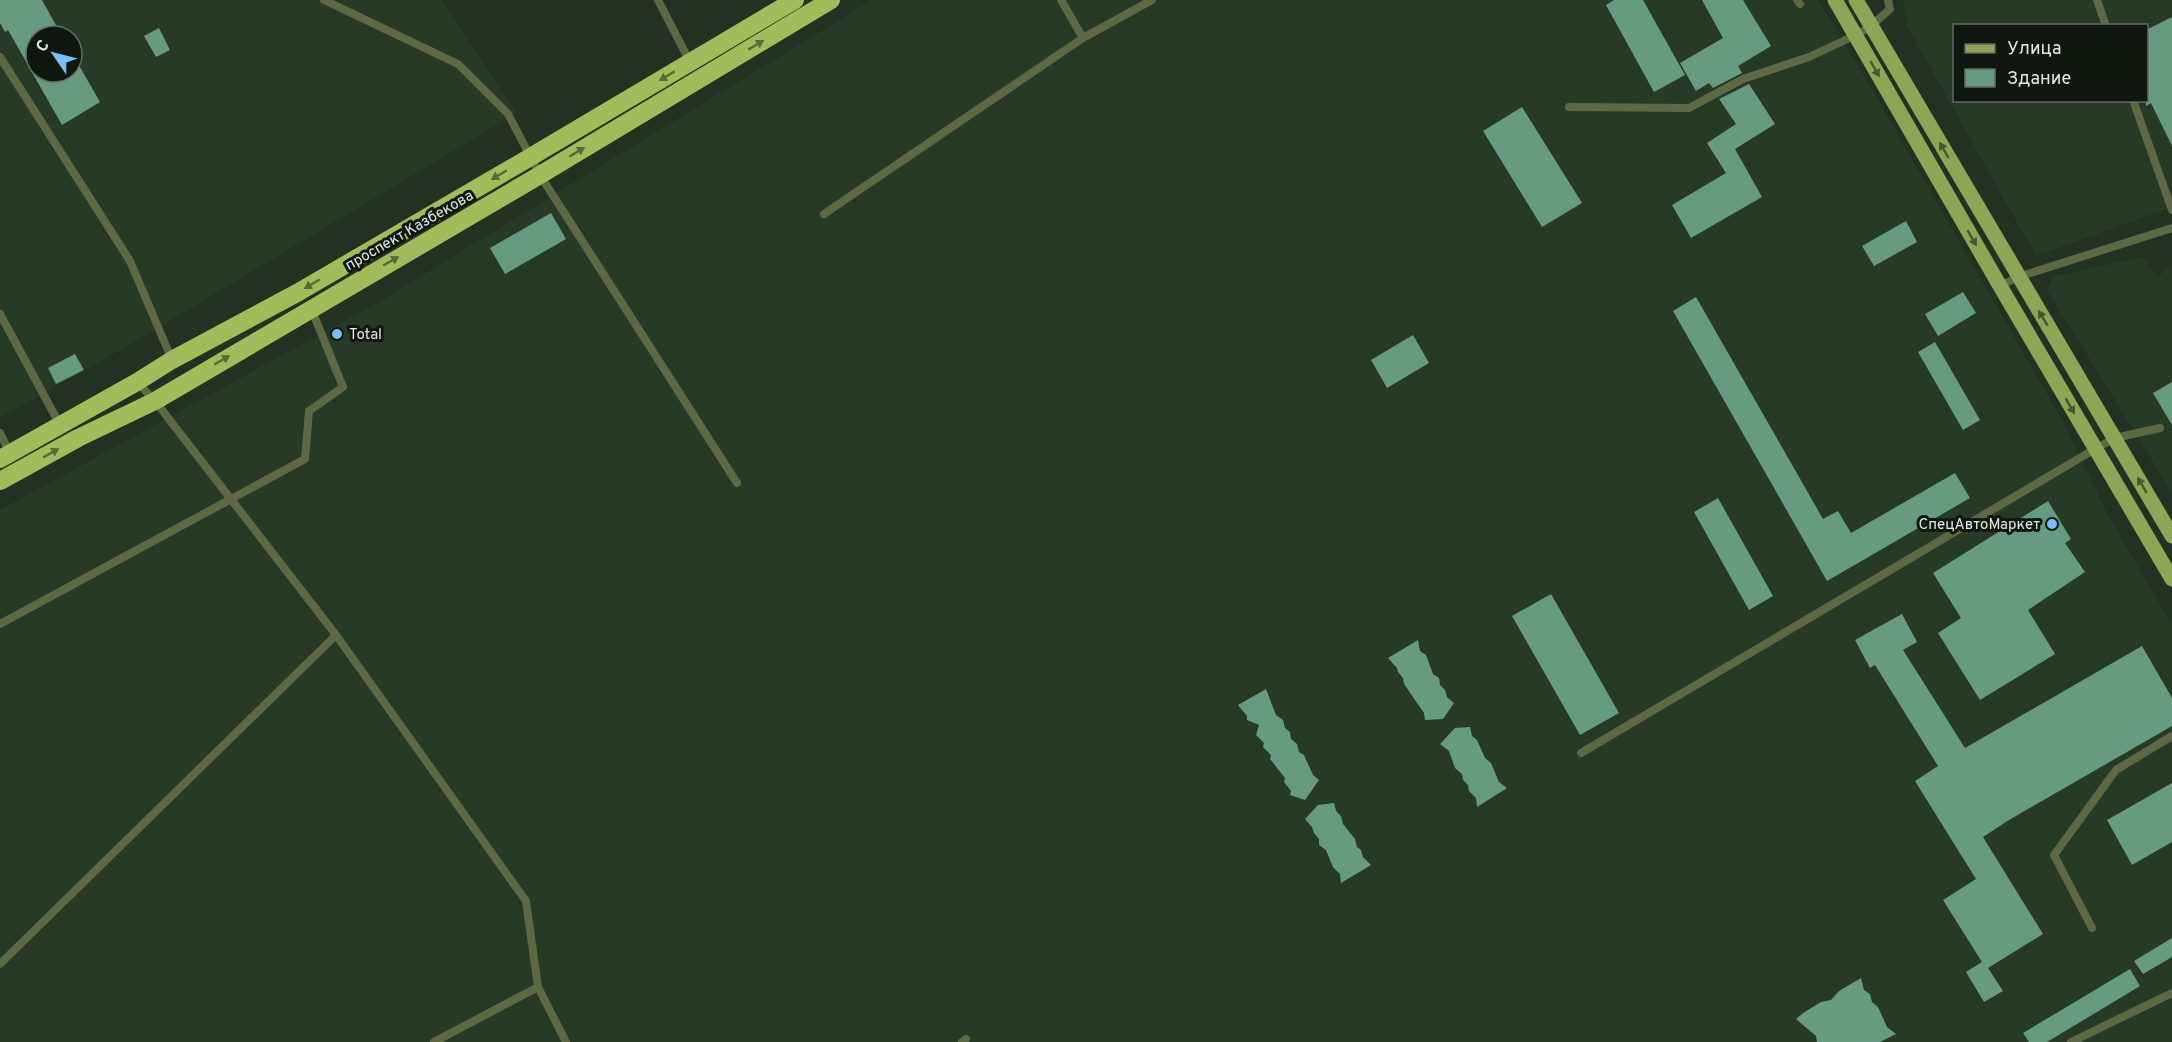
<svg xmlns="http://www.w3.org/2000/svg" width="2172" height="1042" viewBox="0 0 2172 1042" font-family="Overpass,sans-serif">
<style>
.built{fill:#273a25;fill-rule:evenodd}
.building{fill:#669b82}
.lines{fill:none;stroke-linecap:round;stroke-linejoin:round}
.lane{stroke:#5e6944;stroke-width:8}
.primary{stroke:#8ea555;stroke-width:15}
.highway{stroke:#a1bd5b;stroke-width:18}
.oneway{fill:#586a36}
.oneway2{fill:#49572f}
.poi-dot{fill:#78bff7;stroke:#101710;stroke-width:2}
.labels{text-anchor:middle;stroke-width:6;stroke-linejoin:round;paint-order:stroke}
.street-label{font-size:15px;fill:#e1eae0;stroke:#101710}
.poi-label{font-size:15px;fill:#e1eae0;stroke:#101710;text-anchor:start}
</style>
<rect width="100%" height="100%" fill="#223121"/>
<!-- built -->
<path class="built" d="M0 0H442L517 113 143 337 0 418ZM36 36H72V72H36Z
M872 0H1818L1859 67 2062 420 2108 515 2172 625V1042H0V510L377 303Z
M1903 0H2172V207L2036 256 1907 26ZM1954 26H2146V100H1954Z
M2142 257 2158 276 2172 265V493L2047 290 2055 276Z"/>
<!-- building -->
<path class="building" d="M0 0H42L62 36H36V72H72V53L100 102 62 125 8 30 5 32 0 23Z
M1614 0H1643L1685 75 1654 92 1606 5Z
M1702 0H1743L1771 46 1738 66 1742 73 1713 88 1709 83 1696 91 1680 63 1723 38Z
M2172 17V146L2151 103 2146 106V30Z
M159 28 170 50 156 57 144 36Z
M1749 84 1775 124 1735 149 1762 197 1691 238 1672 205 1726 173 1707 143 1736 124 1719 99Z
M1522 107 1582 203 1542 227 1483 131Z
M551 213 566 239 505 274 490 248Z
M1906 221 1917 242 1874 266 1862 246Z
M1963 292 1976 313 1938 336 1925 314Z
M1696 297 1823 519 1838 511 1851 533 1955 473 1970 498 1827 581 1673 311Z
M1413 335 1429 363 1387 388 1371 360Z
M1935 342 1980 420 1963 430 1918 352Z
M75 354 84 370 56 384 48 368Z
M2172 382V425L2153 393Z
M1718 498 1773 596 1749 610 1694 512Z
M2048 501 2071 539 2065 543 2085 572 2028 610 2055 654 1980 700 1938 633 1961 618 1933 573Z
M1551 594 1619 713 1580 735 1512 616Z
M1902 614 1917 642 1903 650 1965 748 2142 646 2172 698V726L2009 820 1983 837 2043 934 1988 968 2003 991 1984 1002 1966 972 1982 962 1943 900 1976 879 1915 781 1938 766 1875 665 1870 668 1855 640Z
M1418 640 1420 651 1426 655 1433 674 1439 678 1440 685 1445 690 1447 697 1454 703 1443 719 1425 720 1424 713 1404 684 1403 678 1398 672 1397 668 1388 658Z
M1266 689 1276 715 1283 720 1285 728 1290 732 1291 739 1297 744 1299 752 1304 755 1313 775 1319 780 1305 800 1290 795 1291 791 1284 782 1285 778 1270 759 1271 755 1263 747 1264 743 1256 735 1259 725 1247 720V716L1238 705Z
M1470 727 1472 736 1477 740 1485 758 1491 763 1499 782 1507 788 1477 807 1476 798 1469 791 1468 785 1463 780 1462 774 1455 768 1449 751 1440 744 1455 728Z
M2172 783V842L2132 865 2107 820Z
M1334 803 1336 811 1341 816 1343 824 1355 839 1357 847 1361 850 1363 857 1371 865 1341 883 1340 874 1333 867 1326 850 1319 845V839L1314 833 1312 827 1305 819 1318 805Z
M2172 938V957L2143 974 2134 961Z
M2130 969 2140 986 2047 1042H2029L2023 1033Z
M1861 978 1864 990 1870 994 1872 1002 1878 1007 1887 1027 1896 1034 1880 1042H1817L1816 1036 1796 1019 1803 1013 1821 1002 1831 1000 1839 991Z"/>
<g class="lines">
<!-- lane -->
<path class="lane" d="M324 0 458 64 508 114 540 175 737 483
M658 0 690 62
M1797 0 1800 4
M2097 0 2106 26
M1083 38 1152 0
M0 57 130 261 172 360
M2133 100 2172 210
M1569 107 1689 108 1743 79 1809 57 1856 35 1871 26 1890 9 1888 0
M824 214 1083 38 1061 0
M2000 286 2018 277 2172 228
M0 314 60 425
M137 382 155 401 336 635 526 901 538 987 566 1042
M0 433 10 453
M0 624 305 459 309 411 343 387 311 308
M1581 753 2095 449 2115 438 2160 428
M2092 928 2054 855 2116 770 2172 736
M0 964 336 635
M434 1042 538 987
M962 1042 966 1039
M2071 1042 2172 993"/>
<!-- primary -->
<path class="primary" d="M1835 0 2000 286 2172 579
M1856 0 2172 536"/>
<!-- highway -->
<path class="highway" d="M0 459 137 382 172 360 297 293 522 162 795 0
M0 481 78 438 155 401 540 175 831 0"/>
</g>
<!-- one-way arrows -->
<defs><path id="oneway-solid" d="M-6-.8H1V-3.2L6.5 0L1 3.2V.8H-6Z" transform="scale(1.5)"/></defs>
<g class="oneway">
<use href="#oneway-solid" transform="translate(756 45) rotate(-31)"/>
<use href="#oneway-solid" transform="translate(667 76) rotate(149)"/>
<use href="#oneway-solid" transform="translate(577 152) rotate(-31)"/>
<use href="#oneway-solid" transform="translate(499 175) rotate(150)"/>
<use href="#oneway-solid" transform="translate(391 261) rotate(-30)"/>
<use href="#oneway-solid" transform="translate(312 284) rotate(150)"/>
<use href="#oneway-solid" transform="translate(222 360) rotate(-30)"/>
<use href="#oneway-solid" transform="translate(51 453) rotate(-29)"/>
</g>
<g class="oneway2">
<use href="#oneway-solid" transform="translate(1875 69) rotate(60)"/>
<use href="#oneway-solid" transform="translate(1944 150) rotate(-120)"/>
<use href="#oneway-solid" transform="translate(1972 238) rotate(60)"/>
<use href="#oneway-solid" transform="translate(2043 318) rotate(-121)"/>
<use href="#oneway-solid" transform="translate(2070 406) rotate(60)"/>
<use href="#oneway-solid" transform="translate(2142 485) rotate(-120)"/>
</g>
<!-- markers -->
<g class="poi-dot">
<circle cx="337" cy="334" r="6"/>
<circle cx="2052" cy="524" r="6"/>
</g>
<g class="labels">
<!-- street labels -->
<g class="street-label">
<text transform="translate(409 230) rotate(-30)" y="5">проспект Казбекова</text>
</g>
<!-- poi labels -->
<g class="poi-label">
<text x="349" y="339">Total</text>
<text x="2040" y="529" text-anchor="end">СпецАвтоМаркет</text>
</g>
</g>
<!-- legend -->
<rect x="1953" y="24" width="195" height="78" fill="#101710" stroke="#646b63" stroke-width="1.5"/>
<rect x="1965" y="44" width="30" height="9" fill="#8ea555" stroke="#646b63" stroke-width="1.5"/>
<text x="2007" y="54" font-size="18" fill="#e1eae0">Улица</text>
<rect x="1965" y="69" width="30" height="18" fill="#669b82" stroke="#646b63" stroke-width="1.5"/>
<text x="2007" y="84" font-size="18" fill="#e1eae0">Здание</text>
<!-- north arrow -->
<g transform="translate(54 54) rotate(305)"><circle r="28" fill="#101710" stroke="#646b63" stroke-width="1.5"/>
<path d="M0-4.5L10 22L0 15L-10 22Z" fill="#78bff7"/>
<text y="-9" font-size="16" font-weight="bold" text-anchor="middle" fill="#e1eae0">С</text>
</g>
</svg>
